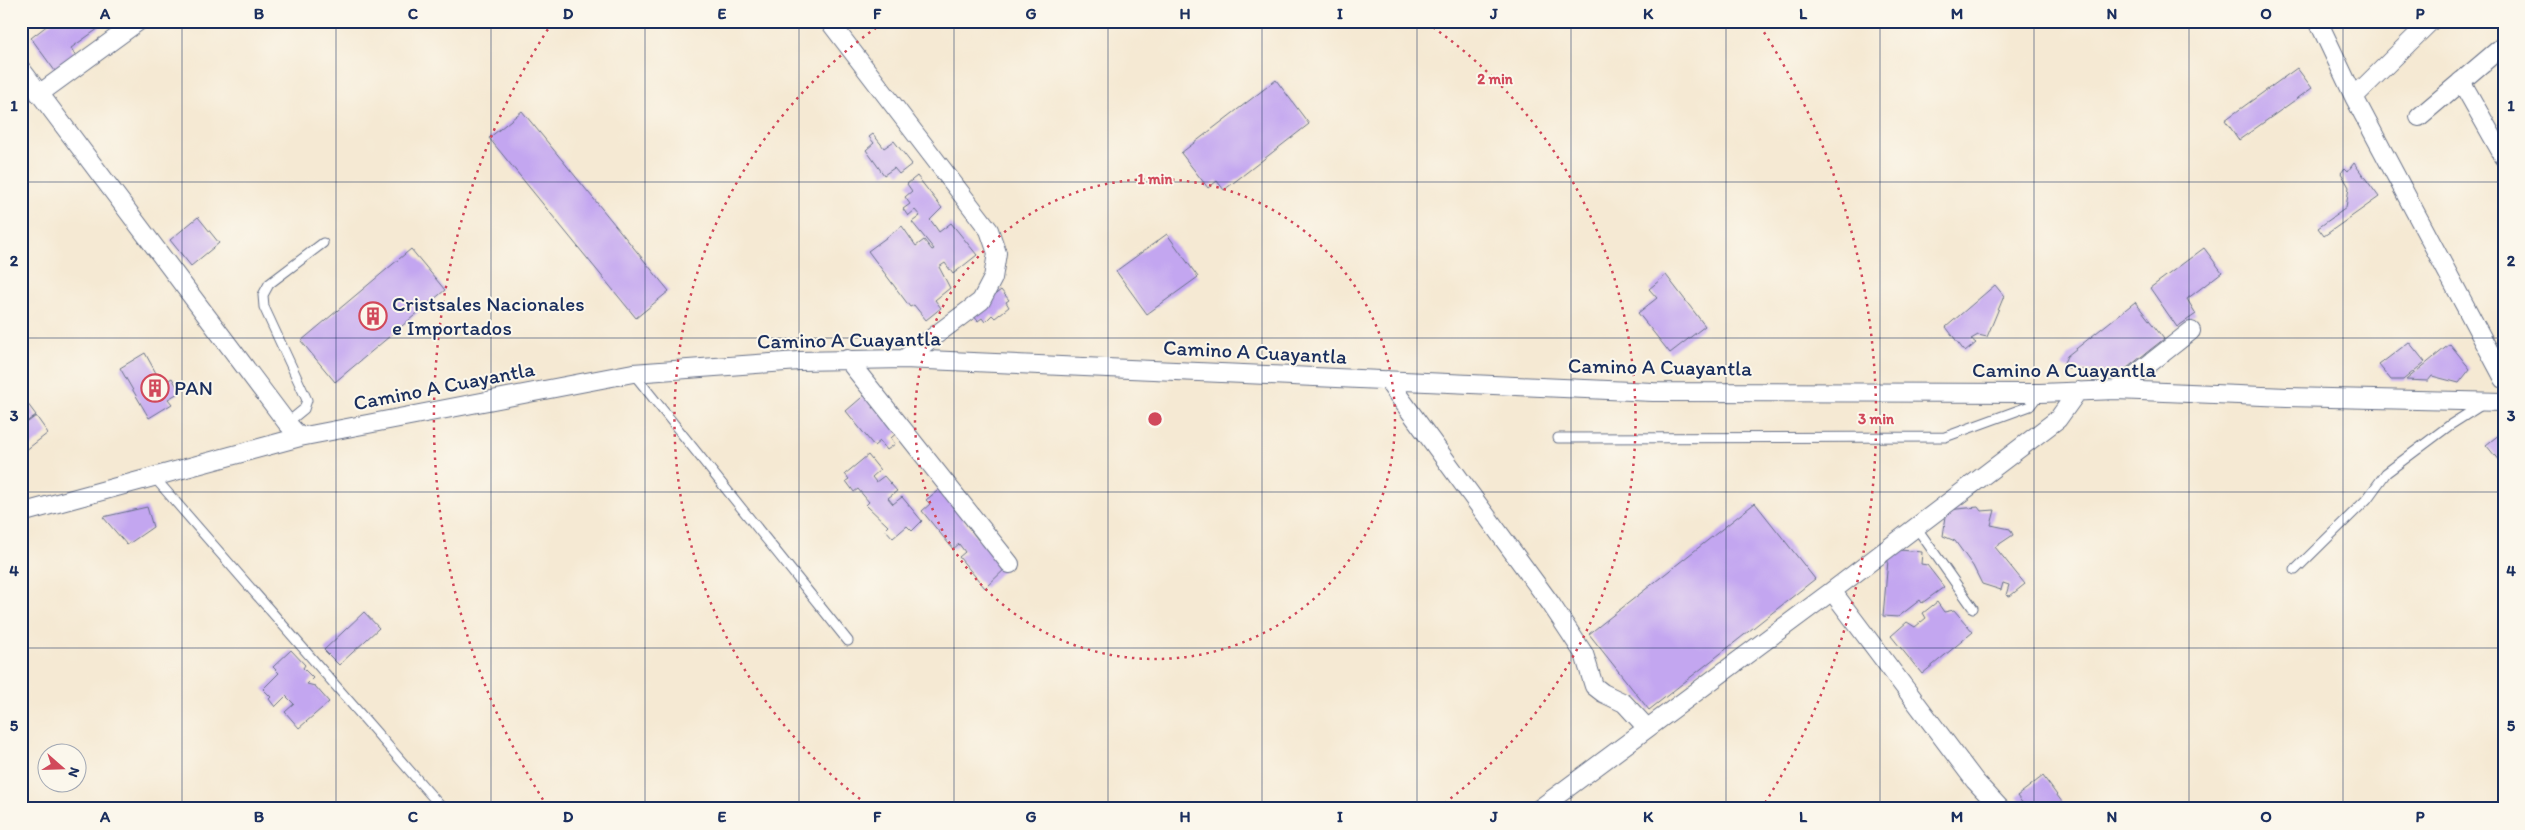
<svg xmlns="http://www.w3.org/2000/svg" width="2525" height="830" viewBox="0 0 2525 830" font-family="Itim,sans-serif">
<style>
.building{fill:#c3a6f0}
.lines{fill:none;stroke-linecap:round;stroke-linejoin:round}
.lane-casing{stroke:#677087;stroke-width:11}
.street-casing{stroke:#677087;stroke-width:20}
.lane{stroke:#fff;stroke-width:9}
.street{stroke:#fff;stroke-width:18}
.grid{fill:none;stroke:#1b2f5e;stroke-width:1;stroke-opacity:0.55}
.ring{fill:none;stroke:#d1495b;stroke-width:2.5;stroke-dasharray:2.5 5}
.labels{text-anchor:middle;stroke-width:4;stroke-linejoin:round;paint-order:stroke}
.poi-label{font-size:21px;fill:#1b2f5e;stroke:#fbf7ec;text-anchor:start}
.street-label{font-size:21px;fill:#1b2f5e;stroke:#fbf7ec}
.centre{fill:#d1495b;stroke:#fbf7ec;stroke-width:2.5}
.ring-label{font-size:15px;text-anchor:middle;font-weight:bold;fill:#d1495b;stroke:#fbf7ec;stroke-width:4;stroke-linejoin:round;paint-order:stroke}
.neatline{fill:none;stroke:#1b2f5e;stroke-width:2}
.grid-label{font-size:16px;text-anchor:middle;font-weight:bold;fill:#1b2f5e}
</style>
<rect width="100%" height="100%" fill="#fbf7ec"/>
<filter id="ink" filterUnits="userSpaceOnUse"><feTurbulence type="fractalNoise" baseFrequency=".02" numOctaves="2"/><feDisplacementMap in="SourceGraphic" scale="10" xChannelSelector="R" yChannelSelector="G"/><feConvolveMatrix kernelMatrix="1 2 1 2 8 2 1 2 1" color-interpolation-filters="sRGB"/></filter>
<filter id="wash" filterUnits="userSpaceOnUse"><feTurbulence type="fractalNoise" baseFrequency=".0096" numOctaves="4" result="noise"/><feDisplacementMap in="SourceGraphic" scale="20" xChannelSelector="R" yChannelSelector="G"/><feGaussianBlur stdDeviation="1.12" result="paint"/><feColorMatrix in="noise" values="0 0 0 0 0 0 0 0 0 0 0 0 0 0 0 0 0 1.4 0 .05"/><feComposite in="paint" operator="in"/></filter>
<g filter="url(#wash)">
<rect width="100%" height="100%" fill="#f5e9d3"/>
<g id="blocks">
<!-- building -->
<path class="building" d="M53 21H109L71 48 76 56 55 71 31 38Z
M2297 68 2312 88 2239 140 2225 120Z
M1276 80 1309 124 1224 190 1217 181 1208 188 1181 153Z
M522 111 669 291 636 318 489 138Z
M873 134 884 148 894 141 912 164 899 174 894 168 884 175 866 150 874 143 869 137Z
M2354 163 2379 197 2324 236 2318 228 2346 208 2349 187 2341 173 2345 168 2348 171Z
M917 176 942 208 930 220 932 222 939 232 951 223 977 255 953 274 945 263 939 267 950 288 935 300 941 308 926 320 914 305 910 307 868 251 902 226 916 246 924 240 932 250 934 249 912 222 920 216 915 210 908 216 903 209 910 204 905 197 912 191 907 184Z
M198 217 219 243 191 266 170 240Z
M1167 234 1198 277 1147 314 1116 271Z
M2204 248 2222 272 2187 299 2196 314 2177 327 2150 288Z
M411 249 445 290 335 382 301 341Z
M1666 275 1705 326 1670 353 1638 313 1657 298 1649 289Z
M1995 285 2004 296 1987 337 1978 335 1971 339 1976 343 1965 352 1946 327Z
M1001 290 1009 300 1006 302 1009 307 995 318 992 315 985 322 982 318 978 321 971 313Z
M2135 302 2164 339 2118 375 2062 367 2067 356Z
M2409 342 2425 362 2403 380H2391L2379 365Z
M2450 344 2470 369 2459 383 2432 376 2428 381 2406 380Z
M145 353 162 384 172 378 180 392 168 399 172 404 149 418 120 368Z
M868 392 899 431 891 438 895 444 887 450 880 441 874 446 846 411Z
M21 395 36 415 21 426Z
M36 416 48 433 21 454V427Z
M2500 434 2504 438V459L2500 462 2486 445Z
M868 455 880 470 872 477 876 482 884 476 897 491 888 498 893 504 902 497 922 521 912 531 907 526 893 538 885 529 888 526 866 505 869 502 858 489 854 492 846 481 849 479 845 474Z
M942 487 968 516 963 520 979 541 985 536 1008 566 985 588 959 557 965 552 959 544 953 549 922 511 930 504 926 500Z
M1755 503 1815 579 1649 710 1589 634Z
M147 507 153 527 127 545 103 517Z
M1978 507 1981 511 1995 510 1991 525 2010 529 2013 535 1995 547 2025 584 2010 596 2006 595 2009 585 2003 583 2001 590 1982 584 1973 566 1955 541 1943 536 1947 510Z
M1889 549 1922 552 1921 564 1927 565 1944 587 1922 603 1920 600 1898 617 1883 616Z
M1937 602 1944 612 1954 610 1973 632 1922 674 1891 636 1907 622 1915 627 1926 618 1923 613Z
M364 612 379 628 339 665 324 650Z
M291 650 305 665 303 668 313 678 307 684 315 686 329 702 299 728 285 712 294 704 286 696 275 707 269 699 271 697 263 689 279 673 273 667Z
M2043 776 2062 802 2054 809H2027L2017 796Z"/>
</g>
</g>
<g filter="url(#ink)">
<use href="#blocks" fill-opacity="0" stroke="#677087" stroke-width="1"/>
<g class="lines">
<!-- lane casing -->
<g class="lane-casing">
<path id="lane" d="M633 373 848 641
M287 423 304 409 307 400 264 307 263 295 269 284 323 243
M1558 438 1945 437 2030 406 2040 393
M154 477 443 809
M1916 527 1973 608
M2295 570 2367 499 2386 473 2450 425 2483 404"/>
</g>
<!-- street casing -->
<g class="street-casing">
<path id="street" d="M829 21 989 230 997 253 993 278 981 301 904 359
M2318 21 2354 97 2504 379
M21 69 287 423 300 437
M2461 81 2504 157
M39 94 139 21
M2354 97 2431 21
M2419 117 2504 45
M847 359 1010 564
M1387 380 1551 604 1584 654 1594 686 1603 693 1624 703 1647 728
M2116 390 2191 331
M21 513 300 437 633 373 799 361 904 359 1653 392 2040 393 2116 390 2287 397 2504 402
M1832 591 1975 781 2001 809
M1539 809 1832 591 2058 419 2078 391"/>
</g>
<!-- lane -->
<use href="#lane" class="lane"/>
<!-- street -->
<use href="#street" class="street"/>
</g>
</g>
<!-- grid -->
<path class="grid" d="M182 21V809M336 21V809M491 21V809M645 21V809M799 21V809M954 21V809M1108 21V809M1262 21V809M1417 21V809M1571 21V809M1726 21V809M1880 21V809M2034 21V809M2189 21V809M2343 21V809M21 182H2504M21 338H2504M21 492H2504M21 648H2504"/>
<!-- distance rings -->
<g class="ring">
<circle cx="1155" cy="419" r="240"/>
<path d="M872 808A481 481 0 0 1 883 23M1427 23A481 481 0 0 1 1438 808"/>
<path d="M547 806A721 721 0 0 1 550 26M1760 26A721 721 0 0 1 1763 806"/>
</g>
<!-- icons -->
<defs>
<g id="building-ring" transform="scale(1.4375)"><circle r="9.5" fill="#fbf7ec" stroke="#d1495b" stroke-width="1.5"/><path d="M-4-6H4V6H1V3H-1V6H-4ZM-2.5-4.3h1.7v1.8h-1.7ZM.8-4.3h1.7v1.8H.8ZM-2.5-1h1.7V.8h-1.7ZM.8-1h1.7V.8H.8Z" fill="#d1495b"/></g>
</defs>
<g fill-rule="evenodd">
<use href="#building-ring" x="373" y="316"/>
<use href="#building-ring" x="155" y="388"/>
</g>
<g class="labels">
<!-- poi labels -->
<g class="poi-label">
<text x="392" y="311">Cristsales Nacionales<tspan x="392" dy="24">e Importados</tspan></text>
<text x="174" y="395">PAN</text>
</g>
<!-- street labels -->
<g class="street-label">
<text transform="translate(849 340) rotate(-1)" y="7">Camino A Cuayantla</text>
<text transform="translate(1255 352) rotate(3)" y="7">Camino A Cuayantla</text>
<text transform="translate(1660 367) rotate(1)" y="7">Camino A Cuayantla</text>
<text x="2064" y="377">Camino A Cuayantla</text>
<text transform="translate(444 386) rotate(-11)" y="7">Camino A Cuayantla</text>
</g>
</g>
<circle cx="1155" cy="419" r="8" class="centre"/>
<g class="ring-label">
<text x="1495" y="84">2 min</text>
<text x="1155" y="184">1 min</text>
<text x="1876" y="424">3 min</text>
</g>
<!-- margin -->
<rect width="2525" height="830" fill="none" stroke="#fbf7ec" stroke-width="55"/>
<!-- north arrow -->
<g transform="translate(62 768) rotate(110)"><circle r="24" fill="#fbf7ec" stroke="#a1a7b3"/>
<path d="M0-4L9 19L0 12L-9 19Z" fill="#d1495b"/>
<text y="-8" font-size="14" font-weight="bold" text-anchor="middle" fill="#1b2f5e">N</text>
</g>
<rect x="28" y="28" width="2470" height="774" class="neatline"/>
<g class="grid-label">
<text x="105" y="19">A</text>
<text x="259" y="19">B</text>
<text x="413" y="19">C</text>
<text x="568" y="19">D</text>
<text x="722" y="19">E</text>
<text x="877" y="19">F</text>
<text x="1031" y="19">G</text>
<text x="1185" y="19">H</text>
<text x="1340" y="19">I</text>
<text x="1494" y="19">J</text>
<text x="1648" y="19">K</text>
<text x="1803" y="19">L</text>
<text x="1957" y="19">M</text>
<text x="2112" y="19">N</text>
<text x="2266" y="19">O</text>
<text x="2420" y="19">P</text>
<text x="14" y="111">1</text>
<text x="2511" y="111">1</text>
<text x="14" y="266">2</text>
<text x="2511" y="266">2</text>
<text x="14" y="421">3</text>
<text x="2511" y="421">3</text>
<text x="14" y="576">4</text>
<text x="2511" y="576">4</text>
<text x="14" y="731">5</text>
<text x="2511" y="731">5</text>
<text x="105" y="822">A</text>
<text x="259" y="822">B</text>
<text x="413" y="822">C</text>
<text x="568" y="822">D</text>
<text x="722" y="822">E</text>
<text x="877" y="822">F</text>
<text x="1031" y="822">G</text>
<text x="1185" y="822">H</text>
<text x="1340" y="822">I</text>
<text x="1494" y="822">J</text>
<text x="1648" y="822">K</text>
<text x="1803" y="822">L</text>
<text x="1957" y="822">M</text>
<text x="2112" y="822">N</text>
<text x="2266" y="822">O</text>
<text x="2420" y="822">P</text>
</g>
</svg>
